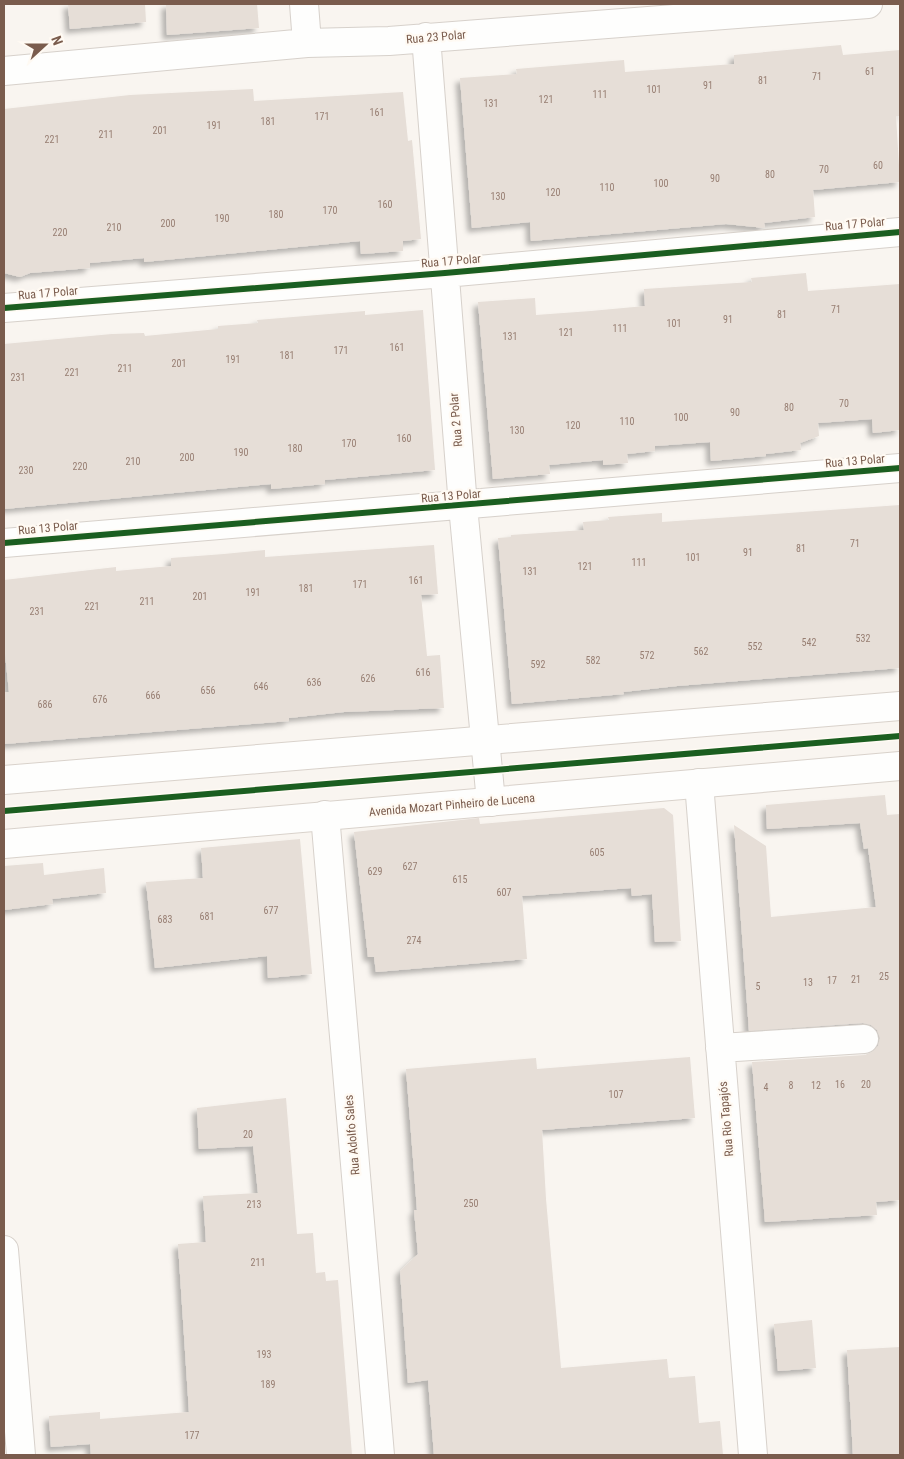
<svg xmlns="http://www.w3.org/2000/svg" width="904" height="1459" viewBox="0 0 904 1459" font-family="'Roboto Condensed',sans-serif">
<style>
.building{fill:#e6ded7;filter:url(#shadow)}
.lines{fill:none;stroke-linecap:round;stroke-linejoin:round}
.street-casing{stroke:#d7d1cb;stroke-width:30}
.secondary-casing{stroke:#d9d2cb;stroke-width:30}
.street{stroke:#fefefd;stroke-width:28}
.secondary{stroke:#fefefd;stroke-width:28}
.cycleway-casing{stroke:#fffaf3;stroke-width:9}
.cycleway{stroke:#1b5e20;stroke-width:6}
.labels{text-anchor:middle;stroke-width:4.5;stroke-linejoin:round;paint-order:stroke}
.number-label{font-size:10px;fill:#977e72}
.street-label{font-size:12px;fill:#7a5c4d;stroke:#fffaf3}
</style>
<defs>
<filter id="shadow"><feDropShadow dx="-4.5" dy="4.5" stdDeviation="2.5" flood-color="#0004"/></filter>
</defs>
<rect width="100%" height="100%" fill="#f9f5f0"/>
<!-- building -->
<path class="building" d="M68 4H145L146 22 70 29Z
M166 4H257L259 28 167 35Z
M841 45 843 55 900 50V116H896L900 182 813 190 815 217 764 223 765 228 726 224 531 241 530 222 472 228 460 78 517 74 516 69 624 60 625 72 734 64V55Z
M253 89 254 101 403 92 408 141 412 140 421 239 403 241V251L361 254 360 241 144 262V258L90 263V268L30 273 20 277 4 273V109L130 95Z
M806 273 808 291 900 284V430L873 433 872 419 818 423 819 436 800 443 801 450 766 454V456L711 461 710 442 655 446V451L627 454 628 463 603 465V460L549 465 550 474 493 479 478 302 535 298 536 315 591 311 645 306 644 289 752 282 751 278Z
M423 310 435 470 325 480V484L271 489V484L4 509V344L112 334 144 333 145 336 218 329V326L258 323 257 320 365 311V315Z
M900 505V668L677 686 623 692 624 694 512 704 498 538 511 537V535L584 530 583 522 609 520 608 517 662 513V522Z
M434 545 438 594 421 595 427 656 440 655 444 708 344 712 289 718V721L4 744V692H9L4 644V580L116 567V571L171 566V558L224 554 265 550V557Z
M885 795 887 815 900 814V1200L876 1202 877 1215 765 1222 752 1062 865 1055 872 1052 878 1046 880 1038 877 1030 871 1025 863 1023 749 1031 734 825 766 846 771 917 876 907 868 848 864 849 860 823 767 829 766 805Z
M664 808 673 815 681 941 655 942 652 894 632 896 631 888 522 896 527 959 376 972 374 957H368L354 832 479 818 480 824Z
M300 839 312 974 268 978 267 956 155 968 146 882 203 878 201 848Z
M43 863 44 875 104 868 106 893 52 899 53 904 4 910V866Z
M690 1057 695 1118 542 1130 546 1199 561 1368 667 1359 669 1378 695 1376 699 1423 720 1421 723 1455H434L428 1380 408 1383 400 1271 418 1254 414 1210H417L406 1069 536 1058 537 1069Z
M286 1098 297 1234 313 1233 316 1273 325 1272 326 1281 338 1280 352 1455H91L90 1444 51 1447 49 1416 100 1412V1419L189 1412 178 1244 206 1242 203 1196 258 1193 253 1146 199 1149 197 1108Z
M812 1320 816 1368 778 1371 774 1324Z
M900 1347V1455H853L847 1350Z"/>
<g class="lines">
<!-- street casing -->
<g class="street-casing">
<path id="street" d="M304 4 307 43
M426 37 463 506 491 802
M4 71 307 43 389 41 868 4
M4 308 445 273 900 232
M4 543 900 468
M699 783 753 1455
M325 815 380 1455
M720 1048 864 1039
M4 1250 21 1455"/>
</g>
<!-- secondary casing -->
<g class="secondary-casing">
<path id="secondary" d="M4 780 900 706
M4 844 900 766"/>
</g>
<!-- street -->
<use href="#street" class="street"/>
<!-- secondary -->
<use href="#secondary" class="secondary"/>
<!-- cycleway casing -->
<g class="cycleway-casing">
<path id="cycleway" d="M4 308 445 273 900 232
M4 543 900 468
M4 811 900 736"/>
</g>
<!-- cycleway -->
<use href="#cycleway" class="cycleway"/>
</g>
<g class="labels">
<!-- number labels -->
<g class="number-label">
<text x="870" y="75">61</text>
<text x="817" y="80">71</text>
<text x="763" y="84">81</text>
<text x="708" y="89">91</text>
<text x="654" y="93">101</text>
<text x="600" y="98">111</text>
<text x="546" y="103">121</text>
<text x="491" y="107">131</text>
<text x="377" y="116">161</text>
<text x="322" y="120">171</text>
<text x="268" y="125">181</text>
<text x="214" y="129">191</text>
<text x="160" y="134">201</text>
<text x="106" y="138">211</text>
<text x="52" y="143">221</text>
<text x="878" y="169">60</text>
<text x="824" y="173">70</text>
<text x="770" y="178">80</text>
<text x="715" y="182">90</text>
<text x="661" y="187">100</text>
<text x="607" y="191">110</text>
<text x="553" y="196">120</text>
<text x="498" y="200">130</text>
<text x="385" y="208">160</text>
<text x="330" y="214">170</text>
<text x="276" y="218">180</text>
<text x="222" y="222">190</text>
<text x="168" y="227">200</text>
<text x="114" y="231">210</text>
<text x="60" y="236">220</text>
<text x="836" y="313">71</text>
<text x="782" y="318">81</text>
<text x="728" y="323">91</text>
<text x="674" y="327">101</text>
<text x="620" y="332">111</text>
<text x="566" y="336">121</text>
<text x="510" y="340">131</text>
<text x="397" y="351">161</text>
<text x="341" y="354">171</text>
<text x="287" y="359">181</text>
<text x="233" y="363">191</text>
<text x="179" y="367">201</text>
<text x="125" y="372">211</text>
<text x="72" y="376">221</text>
<text x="18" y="381">231</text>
<text x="844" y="407">70</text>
<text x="789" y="411">80</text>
<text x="735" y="416">90</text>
<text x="681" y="421">100</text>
<text x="627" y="425">110</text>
<text x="573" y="429">120</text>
<text x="517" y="434">130</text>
<text x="404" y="442">160</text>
<text x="349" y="447">170</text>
<text x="295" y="452">180</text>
<text x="241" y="456">190</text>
<text x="187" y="461">200</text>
<text x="133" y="465">210</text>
<text x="80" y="470">220</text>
<text x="26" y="474">230</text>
<text x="855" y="547">71</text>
<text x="801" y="552">81</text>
<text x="748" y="556">91</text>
<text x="693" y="561">101</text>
<text x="639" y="566">111</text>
<text x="585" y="570">121</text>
<text x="530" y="575">131</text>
<text x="416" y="584">161</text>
<text x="360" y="588">171</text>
<text x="306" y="592">181</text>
<text x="253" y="596">191</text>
<text x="200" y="600">201</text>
<text x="147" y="605">211</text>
<text x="92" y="610">221</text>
<text x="37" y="615">231</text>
<text x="863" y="642">532</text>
<text x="809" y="646">542</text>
<text x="755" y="650">552</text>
<text x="701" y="655">562</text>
<text x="647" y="659">572</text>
<text x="593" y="664">582</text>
<text x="538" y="668">592</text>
<text x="423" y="676">616</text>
<text x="368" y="682">626</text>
<text x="314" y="686">636</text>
<text x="261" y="690">646</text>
<text x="208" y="694">656</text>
<text x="153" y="699">666</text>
<text x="100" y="703">676</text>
<text x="45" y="708">686</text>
<text x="597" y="856">605</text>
<text x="410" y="870">627</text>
<text x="375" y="875">629</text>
<text x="460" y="883">615</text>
<text x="504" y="896">607</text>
<text x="271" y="914">677</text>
<text x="207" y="920">681</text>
<text x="165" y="923">683</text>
<text x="414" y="944">274</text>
<text x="884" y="980">25</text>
<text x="856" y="983">21</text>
<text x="832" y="984">17</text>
<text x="808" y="986">13</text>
<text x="758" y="990">5</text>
<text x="840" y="1088">16</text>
<text x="866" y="1088">20</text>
<text x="791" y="1089">8</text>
<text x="816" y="1089">12</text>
<text x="766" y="1091">4</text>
<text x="616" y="1098">107</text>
<text x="248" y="1138">20</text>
<text x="471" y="1207">250</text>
<text x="254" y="1208">213</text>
<text x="258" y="1266">211</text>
<text x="264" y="1358">193</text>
<text x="268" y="1388">189</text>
<text x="192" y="1439">177</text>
</g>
<!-- street labels -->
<g class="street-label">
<text transform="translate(436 37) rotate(-5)" y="4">Rua 23 Polar</text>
<text transform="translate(855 224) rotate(-5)" y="4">Rua 17 Polar</text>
<text transform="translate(451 261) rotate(-5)" y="4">Rua 17 Polar</text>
<text transform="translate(48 293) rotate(-5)" y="4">Rua 17 Polar</text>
<text transform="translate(456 420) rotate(-95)" y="4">Rua 2 Polar</text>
<text transform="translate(855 461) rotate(-5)" y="4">Rua 13 Polar</text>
<text transform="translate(451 496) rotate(-5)" y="4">Rua 13 Polar</text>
<text transform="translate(48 528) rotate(-5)" y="4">Rua 13 Polar</text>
<text transform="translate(452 805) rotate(-5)" y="4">Avenida Mozart Pinheiro de Lucena</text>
<text transform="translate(726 1119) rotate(-95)" y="4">Rua Rio Tapajós</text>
<text transform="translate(352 1135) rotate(-95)" y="4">Rua Adolfo Sales</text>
</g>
</g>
<!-- border -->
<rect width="904" height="1459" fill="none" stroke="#7a5c4d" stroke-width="10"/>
<!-- north arrow -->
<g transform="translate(45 45) rotate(69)" stroke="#fffaf3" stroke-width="4" paint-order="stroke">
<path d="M0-4L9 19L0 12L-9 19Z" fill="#7a5c4d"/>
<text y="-8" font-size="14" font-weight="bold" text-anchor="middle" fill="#7a5c4d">N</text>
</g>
</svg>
